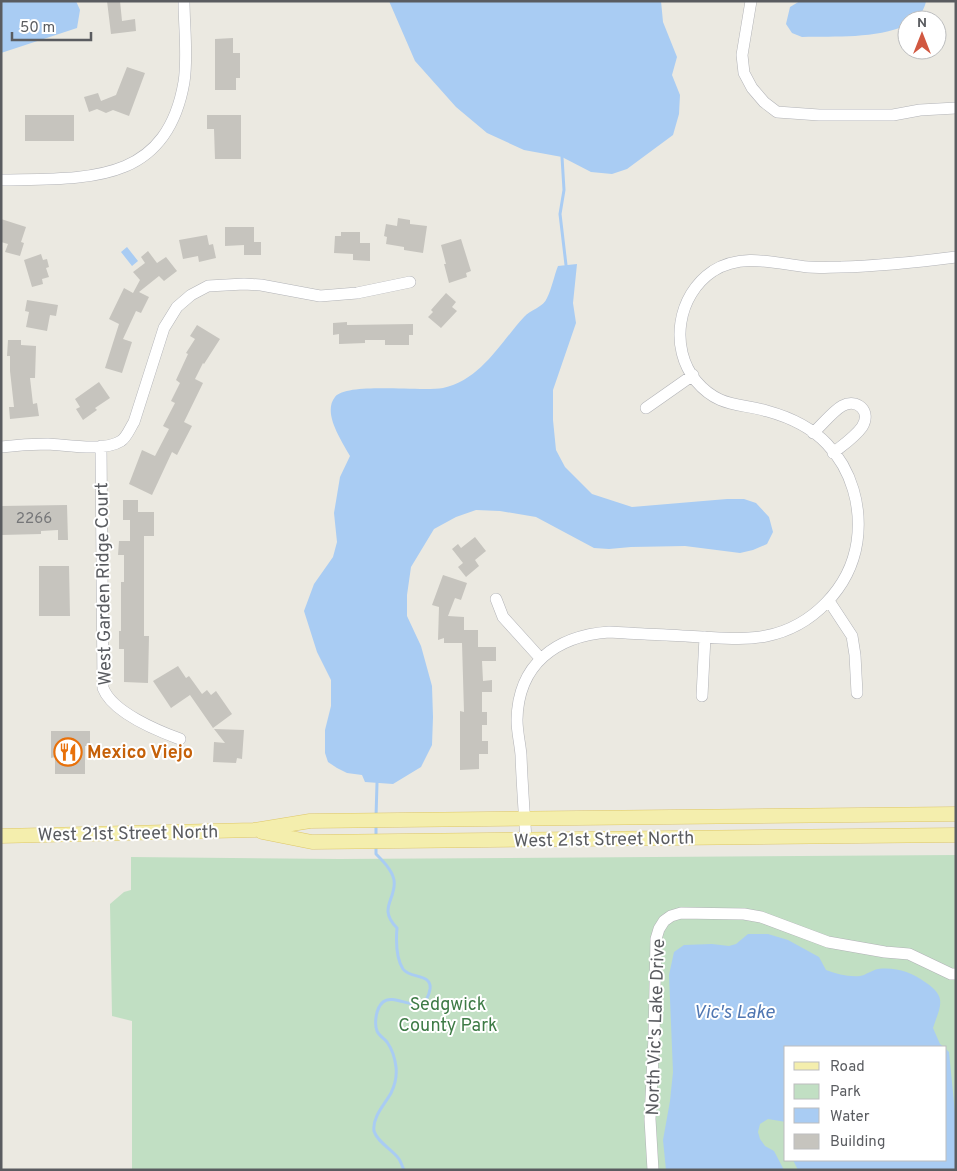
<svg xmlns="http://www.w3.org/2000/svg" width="957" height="1171" viewBox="0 0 957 1171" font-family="Overpass,sans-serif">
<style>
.green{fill:#c1dfc3;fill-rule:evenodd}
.water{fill:#a9ccf3}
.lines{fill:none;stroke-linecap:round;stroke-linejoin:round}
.stream{stroke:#a9ccf3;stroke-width:3}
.building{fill:#c6c4be}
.minor-casing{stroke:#b2b3b7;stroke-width:12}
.major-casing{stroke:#dec767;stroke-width:15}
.minor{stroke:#fff;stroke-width:11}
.major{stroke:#f4eead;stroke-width:14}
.labels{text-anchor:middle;stroke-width:4;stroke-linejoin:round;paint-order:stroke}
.number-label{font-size:15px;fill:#757678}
.street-label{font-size:18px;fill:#5a5c60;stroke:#fff}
.food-label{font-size:18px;font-weight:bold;fill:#c56008;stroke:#fff;text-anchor:start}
.park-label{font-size:18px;fill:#3e7b46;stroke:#fff}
.water-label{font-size:19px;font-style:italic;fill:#5077b2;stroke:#fff}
</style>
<rect width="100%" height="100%" fill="#ebe9e1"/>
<!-- green -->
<path class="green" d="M956 855V1170H132V1021L112 1016 110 904 124 892 131 890V857L339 859ZM786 1047H946V1160H786Z"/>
<!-- water -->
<path class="water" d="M1 1H76L80 10 77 28 1 53Z
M389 1H661L663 22 677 57 672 75 680 95 679 114 673 135 627 169 612 174 591 172 562 157 524 150 487 133 456 107 415 61Z
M800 1H926C925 8 920 16 915 20H907V25C875 39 836 36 802 37L792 33 786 24 790 7Z
M127 247 138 261 132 266 121 252Z
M577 264 573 303 576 323 553 390V420L556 450 565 467 592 494 632 507 727 499H744L756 503 769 517 773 532 767 544 753 550 740 553 685 546 631 547 609 549 594 548 536 517 500 511 476 510 456 517 434 529 411 567 407 595V616L421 646 432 686 433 717 432 745 421 767 393 784 365 782 362 775 347 773 337 768 328 762 325 753V730L331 706V680L317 652 304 611 314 584 333 557 337 542 334 513 340 477 350 456C342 441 322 413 335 397 347 382 421 392 443 388 481 380 500 343 524 317 530 310 544 307 547 298 552 288 554 276 558 266Z
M748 934H768L788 940 819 957 826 970C837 974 848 977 860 976 866 975 872 970 878 969 896 967 911 972 925 982 948 997 940 1006 933 1028L940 1044 944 1047H786V1122L768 1119 760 1124 758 1132 760 1139 765 1146 774 1151 784 1170H666L663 1140 670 1101 673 1072 669 975 674 952 684 945 712 944 729 946 736 944Z
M946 1049 949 1052 955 1113 956 1170H798L793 1160H946Z"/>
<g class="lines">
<!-- stream -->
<path class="stream" d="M562 157 564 190 560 214 566 265
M376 817 377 783
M376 837V823
M376 846V854C383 861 392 870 394 880 397 899 377 908 397 928 396 940 396 958 403 969 410 979 432 973 430 989 425 1021 396 991 383 1002 376 1008 374 1023 377 1031 379 1036 384 1038 387 1042 392 1049 395 1059 396 1067 397 1076 395 1085 391 1093 385 1104 372 1117 374 1131 377 1142 393 1150 399 1159 401 1162 402 1166 404 1170"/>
</g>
<!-- building -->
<path class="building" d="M107 1H120L122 21 135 19 136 31 111 34Z
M233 38V53H240V78H236V90H215V39Z
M127 67 145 73 129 116 113 110 106 113 97 109 89 112 84 97 98 93 101 101 116 95Z
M25 115H74V141H25Z
M207 115H241V159H215L214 129H207Z
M398 218 410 220V224L427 226 423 253 404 250V247L386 244 387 237 384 236 386 224 397 226Z
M1 219 26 227 21 242 24 243 20 256 5 252 8 244 1 242Z
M225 227H254V242H261V255H244V245L225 246Z
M341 232H360V243H370V261L353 260V254L334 253 335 236H341Z
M207 235 209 245 213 244 216 258 199 262 198 256 183 259 179 240Z
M461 239 471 271 466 273 467 277 449 283 444 264H446L441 245Z
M148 251 157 263 166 257 177 271 164 281 159 276 139 292 149 297 141 313 136 311 123 339 132 342 122 373 105 368 119 324 109 319 124 288 133 293 140 280 133 272 145 263 141 257Z
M41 254 43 260 47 259 49 267 46 268 49 277 42 279 43 284 32 287 24 260Z
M446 293 456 302 452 307 457 311 441 328 428 317 433 312 431 310Z
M27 300 58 305 56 316 50 315 47 331 26 327 29 312 25 311Z
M347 322V325L413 324V335H409V345H385V340H365V343L339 344V334L333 335V323Z
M197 325 220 339 204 364 203 363 195 379 203 383 184 422 192 426 177 455 172 452 152 495 129 484 142 450 155 456 169 429 163 426 175 403 171 401 180 383 176 380 188 354 186 353 195 339 190 336Z
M8 340H21V345L36 346 35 378H30L33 404 37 403 39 416 10 419 9 407H14L10 371V356H7Z
M99 382 110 398 95 408 97 410 83 420 76 409 80 407 75 399Z
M123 500H138V512H154V536H144V636H149L148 683 124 682V649H119V631H121V582H124V555H118L119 541H130V520H123Z
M67 505 68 540H58V530L41 531V534L1 535V506Z
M475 537 486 551 475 560 479 566 466 577 458 567 463 563 452 549 458 544 461 548Z
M39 566H69L70 616H39Z
M443 575 467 583 461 600 455 598 448 616 464 617V630H478V647H496V661H482L483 681 492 680V692H482V712H487V725H482V741H488V754H479V769L460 770V711L464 712 462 643H444V638L438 640 439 607 432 605Z
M178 666 186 678 189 676 202 694 207 690 211 695 216 691 232 714 213 728 190 695 171 708 153 681Z
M214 729 244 730 242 759 237 758 236 763 213 762 214 742 225 743Z
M51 731H90V746H85V774H55V757L51 758Z"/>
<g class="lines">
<!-- minor casing -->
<g class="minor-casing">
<path id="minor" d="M751 1 742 55 744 73 752 88 764 102 777 112 819 115H893L920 110 956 108
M1 180C85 178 166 186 184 82 188 57 184 26 184 1
M646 408 693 375
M813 433C821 426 833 411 842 406 857 398 872 411 862 427 855 437 843 445 833 453
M101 446 103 688C112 712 158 731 180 739
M1 447C17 445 32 444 48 444 68 445 103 452 121 441 127 437 130 428 134 422L164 328 177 307 191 295 208 286 244 284 261 285 320 296 357 293 410 282
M496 599 503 617 541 659
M829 601 852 636 855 655 857 693
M702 696 705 637
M526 839C524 811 522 783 521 755 520 743 517 732 517 720 518 664 556 636 609 632 640 634 671 635 702 637 723 638 745 640 766 636 812 627 850 588 857 542 862 507 852 470 827 444 811 427 789 417 767 411 738 403 718 407 696 381 669 348 677 295 713 271 743 252 777 264 808 267 819 268 830 267 841 267 880 266 917 262 956 257
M653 1170 650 1119 654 1037 656 939 659 929 664 921 671 916 681 913 744 914 761 917 828 942 885 952 909 954 951 974H956"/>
</g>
<!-- major casing -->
<g class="major-casing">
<path id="major" d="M262 832 312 842 956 835
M1 836 254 830 310 821 956 814"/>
</g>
<!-- minor -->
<use href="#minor" class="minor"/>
<!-- major -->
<use href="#major" class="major"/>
</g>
<!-- icons -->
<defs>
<g id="restaurant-ring" transform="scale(1.4375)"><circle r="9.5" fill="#fff" stroke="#e8710a" stroke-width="1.5"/><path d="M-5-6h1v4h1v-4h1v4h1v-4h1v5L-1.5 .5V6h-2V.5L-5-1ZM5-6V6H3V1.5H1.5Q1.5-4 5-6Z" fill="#e8710a"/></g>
</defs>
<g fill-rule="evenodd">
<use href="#restaurant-ring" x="68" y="752"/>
</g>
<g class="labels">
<!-- number labels -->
<g class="number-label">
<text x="34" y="523">2266</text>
</g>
<!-- street labels -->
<g class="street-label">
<text transform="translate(103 584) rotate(-91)" y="6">West Garden Ridge Court</text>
<text transform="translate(128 833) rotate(-1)" y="6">West 21st Street North</text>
<text transform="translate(604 839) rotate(-1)" y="6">West 21st Street North</text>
<text transform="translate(655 1027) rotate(-88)" y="6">North Vic's Lake Drive</text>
</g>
<!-- food labels -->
<g class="food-label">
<text x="87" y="758">Mexico Viejo</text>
</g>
<!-- park labels -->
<g class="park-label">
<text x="448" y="1010">Sedgwick<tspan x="448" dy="21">County Park</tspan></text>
</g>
<!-- water labels -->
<g class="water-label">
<text x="734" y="1018">Vic's Lake</text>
</g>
</g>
<!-- border -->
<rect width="957" height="1171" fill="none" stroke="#5a5c60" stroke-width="5"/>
<!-- legend -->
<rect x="784" y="1046" width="162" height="115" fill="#ffffff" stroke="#bdbebf"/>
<rect x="794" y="1062" width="25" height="8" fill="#f4eead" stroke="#bdbebf"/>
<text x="830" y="1071" font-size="15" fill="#5a5c60">Road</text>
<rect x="794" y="1084" width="25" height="15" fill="#c1dfc3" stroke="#bdbebf"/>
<text x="830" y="1096" font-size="15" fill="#5a5c60">Park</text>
<rect x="794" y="1108" width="25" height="15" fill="#a9ccf3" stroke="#bdbebf"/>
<text x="830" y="1121" font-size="15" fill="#5a5c60">Water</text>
<rect x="794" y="1134" width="25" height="15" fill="#c6c4be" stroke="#bdbebf"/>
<text x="830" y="1146" font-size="15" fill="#5a5c60">Building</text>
<!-- north arrow -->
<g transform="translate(922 35)"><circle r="24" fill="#ffffff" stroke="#bdbebf"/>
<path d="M0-4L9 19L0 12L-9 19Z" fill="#d15841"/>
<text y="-8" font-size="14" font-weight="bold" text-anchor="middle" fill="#5a5c60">N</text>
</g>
<!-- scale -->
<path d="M12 32v8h79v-8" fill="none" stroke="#5a5c60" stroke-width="2.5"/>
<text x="20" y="32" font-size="15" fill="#5a5c60" stroke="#ffffff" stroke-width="4" paint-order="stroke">50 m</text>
</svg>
